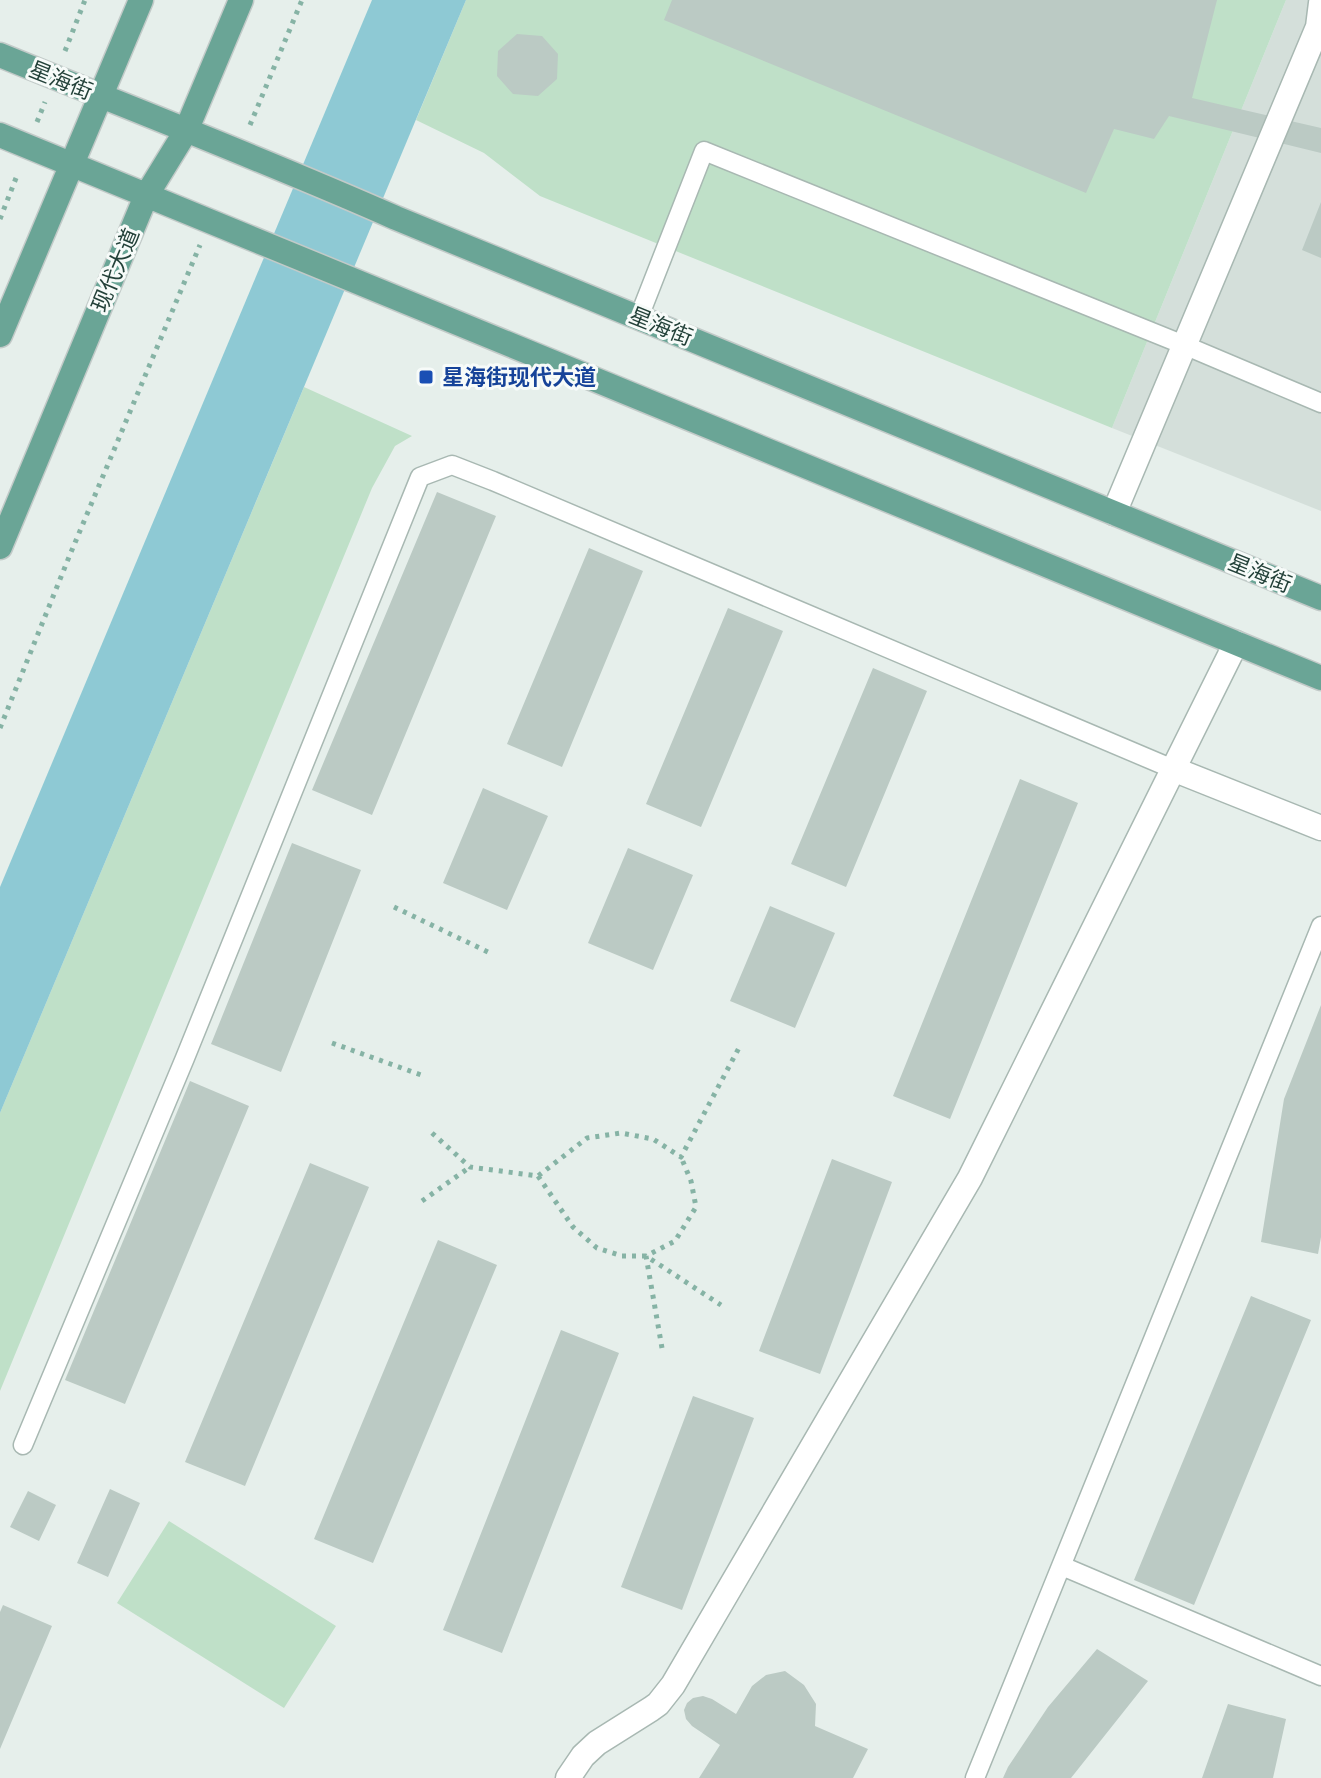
<svg xmlns="http://www.w3.org/2000/svg" width="1321" height="1778" viewBox="0 0 1321 1778" font-family="Lato,'Noto Sans SC',sans-serif">
<style>
.built{fill:#d4dfda}
.green{fill:#bfe0c8}
.water{fill:#8ec9d4}
.building{fill:#bbcac4}
.lines{fill:none;stroke-linecap:round;stroke-linejoin:round}
.lane-casing{stroke:#a8b8b2;stroke-width:21}
.street-casing{stroke:#a8b8b2;stroke-width:27}
.primary-casing{stroke:#c2cac8;stroke-width:27}
.path{stroke:#86b3a5;stroke-width:5;stroke-dasharray:4 6;stroke-linecap:butt}
.lane{stroke:#fff;stroke-width:18}
.street{stroke:#fff;stroke-width:24}
.primary{stroke:#6aa596;stroke-width:24}
.transit-dot{fill:#1a4fb4;stroke:#f7fbf9;stroke-width:3}
.labels{text-anchor:middle;stroke-width:6;stroke-linejoin:round;paint-order:stroke}
.street-label{font-size:22px;fill:#24423a;stroke:#f7fbf9}
.transit-label{font-size:22px;font-weight:bold;fill:#164399;stroke:#f7fbf9;text-anchor:start}
</style>
<rect width="100%" height="100%" fill="#e6efeb"/>
<!-- built -->
<path class="built" d="M1286 0H1321V511L1112 428Z"/>
<!-- green -->
<path class="green" d="M466 0H1286L1112 428 540 196 484 153 416 120Z
M304 387 412 436 395 446 372 488 0 1391V1113Z
M169 1521 336 1626 284 1708 117 1603Z"/>
<!-- water -->
<path class="water" d="M372 0H466L0 1113V887Z"/>
<!-- building -->
<path class="building" d="M672 0H1217L1192 98 1321 128V153L1169 116 1154 139 1114 129 1086 193 664 20Z
M517 34 542 36 558 54 557 79 538 96 513 94 497 76 498 51Z
M1321 202V258L1302 250Z
M437 492 496 516 372 815 312 790Z
M589 548 643 571 562 767 507 744Z
M728 608 783 631 701 827 646 804Z
M873 668 927 691 846 887 791 864Z
M1020 779 1078 803 950 1119 893 1096Z
M483 788 548 816 507 910 443 883Z
M292 843 361 870 281 1072 211 1044Z
M628 848 693 875 653 970 588 943Z
M770 906 835 933 795 1028 730 1001Z
M1321 1005V1237L1318 1254 1261 1242 1284 1099Z
M190 1081 249 1106 125 1404 65 1380Z
M832 1159 892 1182 820 1374 759 1351Z
M310 1163 369 1187 245 1486 185 1462Z
M438 1240 497 1265 373 1563 314 1539Z
M1251 1296 1311 1320 1194 1605 1134 1580Z
M561 1330 619 1353 502 1653 443 1630Z
M693 1396 754 1418 682 1610 621 1587Z
M110 1489 140 1503 108 1577 77 1563Z
M28 1491 56 1505 39 1541 10 1527Z
M3 1605 52 1626 0 1749V1612Z
M1097 1649 1148 1681 1071 1778H1003L1008 1767 1048 1707Z
M785 1671 804 1685 816 1704 815 1726 868 1749 853 1778H699L720 1745 692 1726 686 1719 684 1710 687 1703 693 1698 703 1696 712 1699 736 1714 752 1686 766 1675Z
M1228 1704 1286 1719 1273 1778H1202Z"/>
<g class="lines">
<!-- lane casing -->
<g class="lane-casing">
<path id="lane" d="M639 317 704 151 1184 345 1321 403
M23 1445 185 1058 420 477 452 465 493 481 1173 769
M1062 1566 1321 1676
M975 1778 1321 926"/>
</g>
<!-- street casing -->
<g class="street-casing">
<path id="street" d="M1114 513 1318 27 1321 3
M1173 769 1321 828
M568 1778 583 1756 597 1743 651 1709 658 1704 673 1685 970 1178 1236 643"/>
</g>
<!-- primary casing -->
<g class="primary-casing">
<path id="primary" d="M0 55C132 109 265 160 396 218L1321 598
M0 135 1321 678
M0 335 141 0
M0 547 146 196 186 131 241 0"/>
</g>
<!-- path -->
<path class="path" d="M65 51 85 0
M37 122 45 102
M250 125 302 0
M0 219 18 173
M0 728 69 557 200 245
M394 907 488 952
M332 1043 424 1076
M432 1133 470 1167 538 1176 587 1138 621 1133 653 1139 681 1157 741 1044
M538 1176 573 1227 597 1248 622 1256H646L721 1305
M422 1201 470 1167
M662 1348 646 1256 675 1241 696 1207 691 1181 681 1157"/>
<!-- lane -->
<use href="#lane" class="lane"/>
<!-- street -->
<use href="#street" class="street"/>
<!-- primary -->
<use href="#primary" class="primary"/>
</g>
<!-- markers -->
<rect class="transit-dot" x="418" y="369" width="16" height="16" rx="4"/>
<g class="labels">
<!-- street labels -->
<g class="street-label">
<text transform="translate(61 80) rotate(22)" y="8">星海街</text>
<text transform="translate(115 270) rotate(-67)" y="8">现代大道</text>
<text transform="translate(661 326) rotate(22)" y="8">星海街</text>
<text transform="translate(1260 573) rotate(22)" y="8">星海街</text>
</g>
<!-- transit labels -->
<g class="transit-label">
<text x="442" y="385">星海街现代大道</text>
</g>
</g>
</svg>
